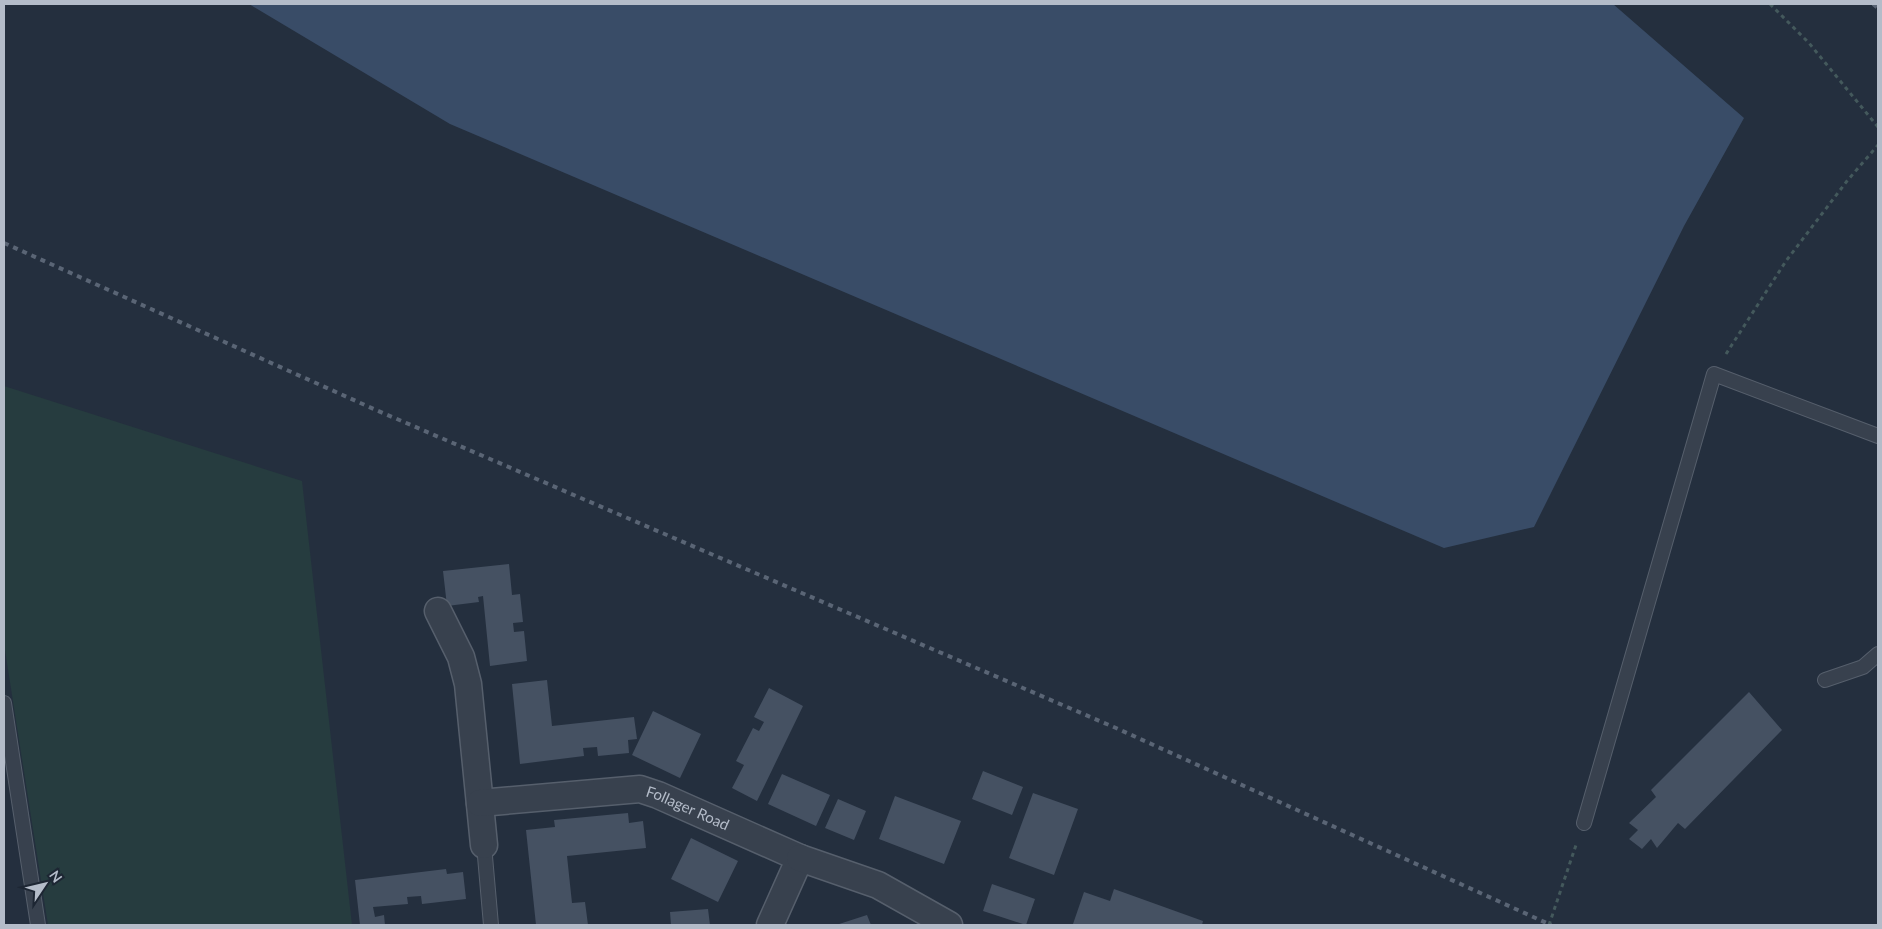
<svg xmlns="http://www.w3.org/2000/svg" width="1882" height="929" viewBox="0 0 1882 929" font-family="Lato,sans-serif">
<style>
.green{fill:#263c3f}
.water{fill:#394c67}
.building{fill:#455162}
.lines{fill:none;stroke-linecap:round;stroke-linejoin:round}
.lane-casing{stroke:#565f6c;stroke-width:16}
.street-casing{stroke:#565f6c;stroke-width:29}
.path{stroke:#44595c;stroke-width:3;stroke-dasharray:4 4;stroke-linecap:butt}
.lane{stroke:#38414e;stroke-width:14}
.street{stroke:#38414e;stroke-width:26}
.rail{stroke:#5a6575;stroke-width:4;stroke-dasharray:5 5;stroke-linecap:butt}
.labels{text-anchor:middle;stroke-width:4.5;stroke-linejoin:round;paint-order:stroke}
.street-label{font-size:15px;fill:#b4bcc9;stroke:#1d2633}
</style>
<rect width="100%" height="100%" fill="#242f3e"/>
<!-- green -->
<path class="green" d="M4 386 302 481 352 925H48L4 644Z"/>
<!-- water -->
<path class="water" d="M249 4H1613L1744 118 1684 226 1534 527 1444 548 450 124Z"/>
<!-- building -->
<path class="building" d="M509 564 512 595 520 594 523 622 513 623 514 632 524 631 527 661 490 666 483 596 478 597 479 602 447 606 443 571Z
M547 680 552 726 634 717 637 739 628 740 629 753 598 756 597 747 583 748 584 756 520 764 512 684Z
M769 688 803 706 757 801 732 788 744 765 736 761 753 728 759 731 764 722 754 717Z
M1749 692 1782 730 1685 829 1678 823 1657 848 1651 839 1642 849 1629 839 1638 830 1629 823 1656 797 1651 790Z
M653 711 701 734 680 778 632 755Z
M983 771 1023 787 1012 815 972 799Z
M782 774 830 795 816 826 768 804Z
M1033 793 1078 809 1054 875 1009 858Z
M895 796 961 821 944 864 879 839Z
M838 799 866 811 854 840 825 828Z
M628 813 629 823 643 821 646 848 567 856 572 903 585 902 588 925H536L526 830 555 827 554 820Z
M691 838 738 861 718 902 671 879Z
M446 869 447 874 463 872 466 899 422 904 421 896 407 897 408 904 373 907 375 917 384 915 385 925H360L355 880Z
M992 884 1035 899 1026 925 983 911Z
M1114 889 1203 921 1202 925H1077L1073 924 1084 892 1110 901Z
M708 909 710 925H671L670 912Z
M867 915 871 925H836Z"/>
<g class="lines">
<!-- lane casing -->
<g class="lane-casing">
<path id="lane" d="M1825 680 1863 667 1878 654
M4 703 38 925
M1584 823 1714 374 1878 436
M484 845 491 925"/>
</g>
<!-- street casing -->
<g class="street-casing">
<g id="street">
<path d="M438 611 461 657 468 684 484 845"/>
<path id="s1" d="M480 803 640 789 658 795 800 858 770 925"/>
<path d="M800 858 878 885 949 925"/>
</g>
</g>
<!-- path -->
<path class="path" d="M1770 4 1809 43 1878 127
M1726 354 1786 261 1847 181 1878 145
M1549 925 1576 845"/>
<!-- lane -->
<use href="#lane" class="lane"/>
<!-- street -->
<use href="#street" class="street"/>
<!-- rail -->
<path class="rail" d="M1873 4 1878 8
M4 243 376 410 1116 728 1551 925"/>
</g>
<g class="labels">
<!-- street labels -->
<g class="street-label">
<text dy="5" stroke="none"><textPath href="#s1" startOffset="212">Follager Road</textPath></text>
</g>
</g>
<!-- border -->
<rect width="1882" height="929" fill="none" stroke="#b4bcc9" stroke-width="10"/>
<!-- north arrow -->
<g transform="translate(45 884) rotate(55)" stroke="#1d2633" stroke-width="4" paint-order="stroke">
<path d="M0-4L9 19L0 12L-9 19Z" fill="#b4bcc9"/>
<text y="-8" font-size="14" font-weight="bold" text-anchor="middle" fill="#b4bcc9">N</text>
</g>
</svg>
